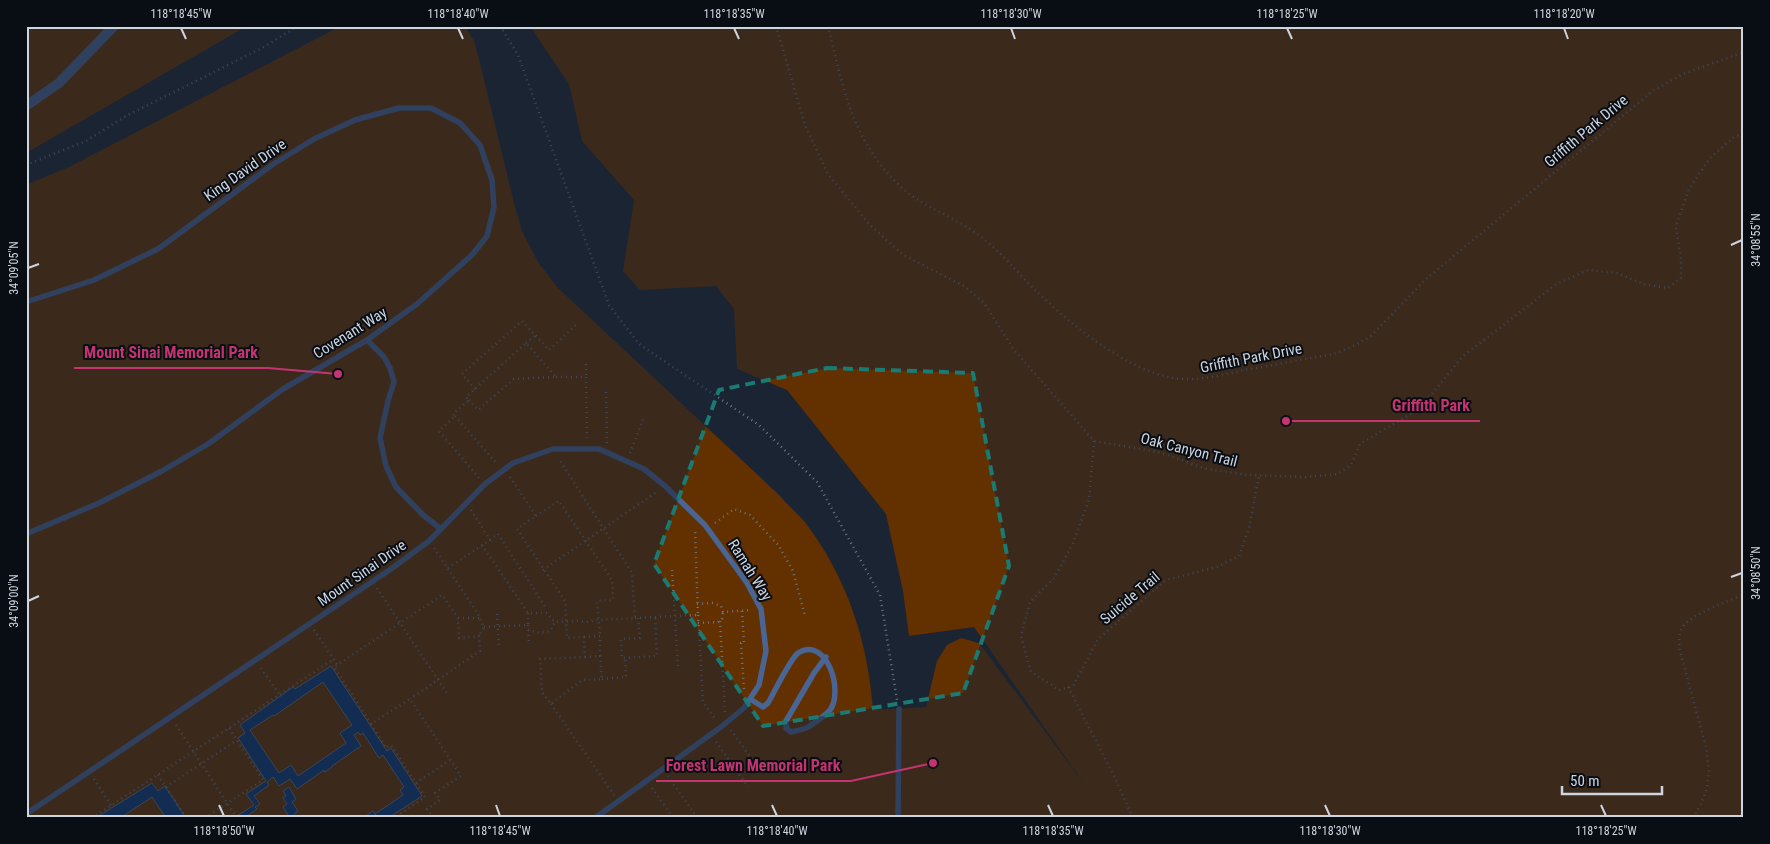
<svg xmlns="http://www.w3.org/2000/svg" width="1770" height="844" viewBox="0 0 1770 844" font-family="'Roboto Condensed',sans-serif">
<style>
.green{fill:#633000}
.building{fill:#0b3575;stroke:#626d7f;fill-rule:evenodd}
.lines{fill:none;stroke-linecap:round;stroke-linejoin:round}
.path{stroke:#6c7481;stroke-width:2.5;stroke-dasharray:1 4;stroke-linecap:butt}
.service{stroke:#486593;stroke-width:5.5}
.tertiary{stroke:#486593;stroke-width:10}
.marked{fill:none;stroke:#197b74;stroke-width:4;stroke-dasharray:10 6;stroke-linejoin:round}
.ticks{fill:none;stroke:#ced5de;stroke-width:2}
.labels{text-anchor:middle;stroke-width:4;stroke-linejoin:round;paint-order:stroke}
.street-label{font-size:15px;fill:#ced5de;stroke:#090d14}
.leader{fill:none;stroke:#c4346f;stroke-width:2}
.callout-dot{fill:#c4346f;stroke:#090d14;stroke-width:2}
.callout-label{font-size:16px;text-anchor:middle;font-weight:bold;fill:#c4346f;stroke:#090d14;stroke-width:4;stroke-linejoin:round;paint-order:stroke}
.neatline{fill:none;stroke:#ced5de;stroke-width:2}
.ticks-label{font-size:12px;text-anchor:middle;fill:#ced5de}
</style>
<rect width="100%" height="100%" fill="#1b2433"/>
<!-- green -->
<path class="green" d="M26 26H247L33 149 26 152Z
M341 26H465L474 41 479 59 514 203 522 231 538 262 557 287 777 493C786 503 796 512 804 521 847 577 868 641 873 710L926 707 937 661 947 645 961 638 979 643 1085 785 974 627 909 636 903 591 886 514 787 390 737 369 734 309 716 286 640 290 623 271 634 200 582 141 569 84 530 26H1744V818H26V185L69 167Z"/>
<!-- building -->
<path class="building" d="M331 666 387 751 391 748 422 796 388 818H377L375 814 403 795 400 790 404 787 383 755 379 758 363 733 360 735 358 732 354 735 361 746 332 766V767L325 772 324 770 297 789 290 779 279 786 273 777 267 782 269 785 254 796 260 804 255 807 257 809 244 818H234L254 805 246 794 266 781 238 738 245 733 240 725 293 687 295 689ZM323 682 352 725 340 733 346 743 298 776 291 765 279 773 250 730 273 715 274 716Z
M152 783 158 791 165 786 186 818H166L152 797 120 818 97 817Z
M289 787 296 799 292 802 298 811 294 814 297 818H290L283 807 287 804 283 798 286 796 283 791Z
M373 811 377 818H363Z"/>
<g class="lines">
<!-- path -->
<path class="path" d="M500 26 518 55 609 305 639 344 759 425 817 482 880 595 897 700
M776 26 805 125 828 174 869 224 903 255 964 286 984 303 1014 350 1094 441 1158 452 1207 469 1249 475 1306 477 1338 474 1351 465 1360 444 1414 412 1433 393 1462 357 1555 285 1588 270 1617 273 1643 284 1668 288 1681 278V259L1676 226 1689 189 1710 158 1733 138 1744 132
M828 26C839 70 847 116 873 154 883 169 897 185 912 196 934 211 959 220 980 236 1001 252 1016 271 1034 289 1069 323 1124 369 1173 378 1197 382 1221 375 1244 370 1274 365 1304 359 1334 354L1353 346 1370 337 1426 279 1654 90 1683 74 1744 52
M26 165 86 141 126 116 264 47 298 26
M526 343 535 336
M586 364V377
M556 377H586L587 440
M475 389 462 374 522 321 549 350 577 324
M606 392 607 443
M469 400 478 410 514 379 556 377 526 343 466 397 469 400 453 414 455 416 439 431 479 478
M455 416 497 464
M1094 441 1089 500 1073 543 1055 577 1030 602 1021 636 1031 672 1059 690 1073 686 1098 639 1166 580 1217 567 1239 556 1249 528 1259 476
M630 453 644 417
M510 477 536 516 517 529 565 601 567 638 584 637 585 657 540 659 542 692 551 704 582 680 602 679 600 656 585 657
M536 516 559 501 612 580 613 600 597 601 600 636
M715 523 734 509 750 515 779 546 793 571 805 616
M490 540 498 534 546 608
M482 545 528 613H547L555 622 577 621 587 622 595 620 635 618 632 573 559 459
M434 548 478 614 484 627 479 636
M448 568 490 540 471 510
M543 570 658 491
M672 570 678 666
M377 588 400 623 442 595 458 618 459 638 479 636 480 651 410 699
M697 604 712 603 721 606 723 612 752 610
M742 611 744 643H741L744 690
M497 614 499 646
M698 615 703 702 715 719
M458 618H479
M635 618 698 615 695 529
M638 618 640 638 621 639 622 658 657 656 655 617
M720 621 725 712
M698 623 718 622 722 619 723 612
M528 625 529 644
M484 627 528 625V613
M314 630 337 664
M528 630 540 633 550 631 555 622
M584 637 600 636V656
M261 668 279 694
M602 679 626 677 625 658
M1068 687 1114 776 1133 818
M551 704 614 795
M371 724 386 748 391 745 425 797 394 818
M176 725 235 815
M731 730 753 761
M716 742 748 787
M158 775 186 818
M668 776 697 818
M94 779 111 805
M416 783 450 760
M166 787 237 740
M652 788 673 818
M92 818 334 659
M205 818 263 780 229 728
M433 818 427 809 440 800 435 793 461 776 410 699 371 724 334 667 400 623 447 693
M1693 818 1701 804 1707 788 1709 770 1706 747 1680 651C1679 642 1678 633 1684 625 1692 614 1730 601 1744 594"/>
<!-- service -->
<path class="service" d="M26 302 94 280 158 249 272 165 314 139 355 120 399 108H431L460 123 480 145 492 180 494 207 487 236 472 255 417 304 367 340 283 389 208 444 162 471 99 503 26 534
M367 340 384 357 390 368 394 382 388 401 380 438 386 466 396 487 423 515 441 529
M750 699 763 707 768 703C774 693 790 659 798 653 827 635 844 692 830 710 827 714 811 726 806 728 801 730 795 731 791 732L786 728V721L814 673 826 657
M26 814 391 569 429 541 485 484 513 463 553 449H599L644 469 665 486 705 525 747 583 761 609 766 651 759 685 744 708 721 727 595 818
M898 818 899 709"/>
<!-- tertiary -->
<path class="tertiary" d="M26 106 59 83 114 26"/>
</g>
<!-- marked area -->
<path d="M0 0H1770V844H0ZM827 368 973 373 1009 566 963 693 763 726 654 564 719 390Z" fill="#1b2433" fill-opacity=".55" fill-rule="evenodd"/>
<path class="marked" d="M827 368 973 373 1009 566 963 693 763 726 654 564 719 390Z"/>
<!-- ticks -->
<path class="ticks" d="M181 28 186 39M458 28 463 39M734 28 739 39M1011 28 1015 39M1287 28 1292 39M1564 28 1568 39M1731 245 1742 240M28 268 39 264M1731 577 1742 573M28 601 39 596M219 805 224 816M496 805 500 816M772 805 777 816M1048 805 1053 816M1325 805 1330 816M1601 805 1606 816"/>
<g class="labels">
<!-- street labels -->
<g class="street-label">
<text transform="translate(1586 131) rotate(-40)" y="5">Griffith Park Drive</text>
<text transform="translate(245 170) rotate(-35)" y="5">King David Drive</text>
<text transform="translate(350 333) rotate(-32)" y="5">Covenant Way</text>
<text transform="translate(1251 358) rotate(-11)" y="5">Griffith Park Drive</text>
<text transform="translate(1189 450) rotate(14)" y="5">Oak Canyon Trail</text>
<text transform="translate(750 570) rotate(58)" y="5">Ramah Way</text>
<text transform="translate(362 573) rotate(-35)" y="5">Mount Sinai Drive</text>
<text transform="translate(1130 598) rotate(-40)" y="5">Suicide Trail</text>
</g>
</g>
<!-- callouts -->
<path class="leader" d="M338 374L268 368H74M1286 421L1382 421H1480M933 763L851 781H656"/>
<g class="callout-dot">
<circle cx="338" cy="374" r="5"/>
<circle cx="1286" cy="421" r="5"/>
<circle cx="933" cy="763" r="5"/>
</g>
<g class="callout-label">
<text x="171" y="358">Mount Sinai Memorial Park</text>
<text x="1431" y="411">Griffith Park</text>
<text x="753" y="771">Forest Lawn Memorial Park</text>
</g>
<!-- border -->
<rect width="1770" height="844" fill="none" stroke="#090d14" stroke-width="55"/>
<!-- scale -->
<path d="M1562 786v8h100v-8" fill="none" stroke="#ced5de" stroke-width="2.5"/>
<text x="1570" y="786" font-size="15" fill="#ced5de" stroke="#090d14" stroke-width="4" paint-order="stroke">50 m</text>
<rect x="28" y="28" width="1714" height="788" class="neatline"/>
<g class="ticks-label">
<text x="181" y="18">118°18'45"W</text>
<text x="458" y="18">118°18'40"W</text>
<text x="734" y="18">118°18'35"W</text>
<text x="1011" y="18">118°18'30"W</text>
<text x="1287" y="18">118°18'25"W</text>
<text x="1564" y="18">118°18'20"W</text>
<text transform="translate(1756 240) rotate(-90)" y="4">34°08'55"N</text>
<text transform="translate(14 268) rotate(-90)" y="4">34°09'05"N</text>
<text transform="translate(1756 573) rotate(-90)" y="4">34°08'50"N</text>
<text transform="translate(14 601) rotate(-90)" y="4">34°09'00"N</text>
<text x="224" y="835">118°18'50"W</text>
<text x="500" y="835">118°18'45"W</text>
<text x="777" y="835">118°18'40"W</text>
<text x="1053" y="835">118°18'35"W</text>
<text x="1330" y="835">118°18'30"W</text>
<text x="1606" y="835">118°18'25"W</text>
</g>
</svg>
